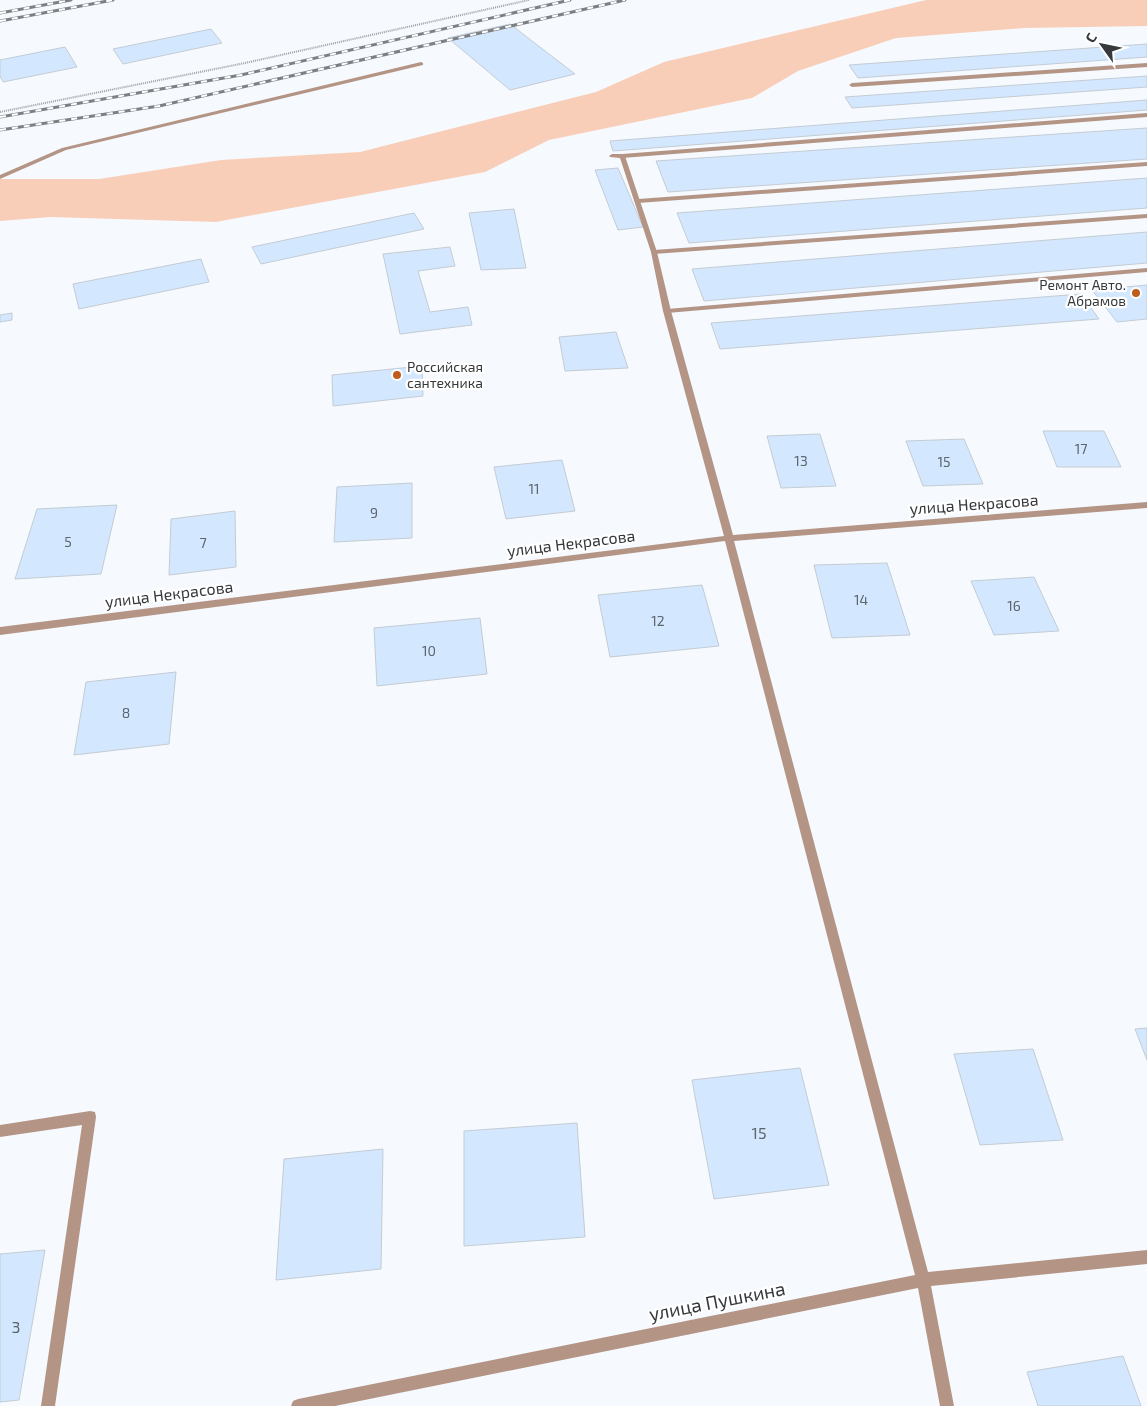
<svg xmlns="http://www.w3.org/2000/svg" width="1147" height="1406" viewBox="0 0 1147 1406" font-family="'Exo 2',sans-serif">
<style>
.green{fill:#f9ceb8}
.building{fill:#d3e8ff;stroke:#c4cbd3}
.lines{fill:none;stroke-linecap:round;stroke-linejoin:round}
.path{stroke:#9c9fa3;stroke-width:2;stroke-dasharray:1 1;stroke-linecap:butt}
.lane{fill:#b49585;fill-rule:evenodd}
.street{fill:#b49585;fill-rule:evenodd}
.rail-casing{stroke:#7c7f83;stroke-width:3}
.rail{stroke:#fff;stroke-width:2;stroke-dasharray:6;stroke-linecap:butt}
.poi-dot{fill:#be5d1d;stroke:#fff;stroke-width:2}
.labels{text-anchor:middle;stroke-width:4.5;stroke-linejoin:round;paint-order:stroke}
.far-poi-label{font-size:14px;fill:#36393c;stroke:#fff;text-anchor:end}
.number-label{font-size:14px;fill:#5d656d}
.street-label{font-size:16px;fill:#36393c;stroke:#fff}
.near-number-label{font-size:16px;fill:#5d656d}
.near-street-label{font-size:19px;fill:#36393c;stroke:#fff}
</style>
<rect width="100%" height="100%" fill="#f6faff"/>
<!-- green -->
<path class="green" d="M926 0H1147V26L1024 28 896 38 798 71 752 98 549 140 485 172 216 222 50 217 0 221V179H99L221 160 360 152 596 92 664 62Z"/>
<!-- building -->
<path class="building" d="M510 24 575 74 510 90 448 38Z
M211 29 222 43 123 64 113 49Z
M1147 44V57L858 78 849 65Z
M65 47 77 67 3 82 0 76V60Z
M1147 76V87L852 108 845 97Z
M1147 100V110L613 151 610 141Z
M1147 128V159L668 192 656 161Z
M618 168 643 227 618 230 595 170Z
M1147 178V208L689 243 677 213Z
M514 209 526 268 481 270 469 213Z
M414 213 424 229 261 264 252 247Z
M1147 232V263L704 301 692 269Z
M450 247 455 266 418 271 430 312 468 307 472 325 400 334 383 254Z
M201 259 209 282 79 309 73 284Z
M1147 285V319L1117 322 1092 290Z
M1081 294 1099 319 720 349 711 323Z
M12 313V320L0 322V315Z
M616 332 628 368 565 371 559 337Z
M422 366 423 396 333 406 332 375Z
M1043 431H1104L1121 467H1057Z
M820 434 836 486 781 488 767 436Z
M964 439 983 484 923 486 906 441Z
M562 460 575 511 506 519 494 467Z
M412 483V538L334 542 337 487Z
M117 505 101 574 15 579 37 509Z
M235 511 236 567 169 575 171 519Z
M887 563 910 635 832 638 814 565Z
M1034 577 1059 631 994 635 971 581Z
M702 585 719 646 610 657 598 595Z
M480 618 487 674 377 686 374 628Z
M176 672 169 744 74 755 86 682Z
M1147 1028V1060L1135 1029Z
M1033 1049 1063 1140 980 1145 954 1054Z
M800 1068 829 1185 714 1199 692 1080Z
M577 1123 585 1237 464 1246V1131Z
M383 1149 381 1269 276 1280 284 1159Z
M45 1250 19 1400 0 1402V1254Z
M1123 1356 1141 1406H1038L1027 1372Z"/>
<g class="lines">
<!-- path -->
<path class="path" d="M0 112 245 63 529 0"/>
<!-- lane -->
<path class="lane" d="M421 62 423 63V65L66 150 0 179V175L62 148Z
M1147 63V67L852 87 849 85 852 83Z
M1147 113V117L622 158 619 156 622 154Z
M1147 162V166L638 203 635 201 638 199Z
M1147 214V218L654 254 651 252 654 250Z
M1147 268V272L667 313 663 311 667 309Z
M90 1111 95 1112 96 1117 55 1406H41L82 1125 0 1137V1125Z"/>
<!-- street -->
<path class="street" d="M612 154H622L625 156 657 252 671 311 733 535 1147 502V508L734 541 928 1272 1147 1250V1264L931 1286 954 1406H940L918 1288 335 1406H291L293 1401 298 1399 915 1275 725 541 0 635V627L724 536 663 311 651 252 620 158 610 157 609 156Z"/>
<!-- rail casing -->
<g class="rail-casing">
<path id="rail" d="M0 13 71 0
M0 21 113 0
M0 117 241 75 570 0
M0 130 159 106 625 0"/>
</g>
<!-- rail -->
<use href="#rail" class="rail"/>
</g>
<!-- markers -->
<g class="poi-dot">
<circle cx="1136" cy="293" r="5"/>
<circle cx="397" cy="375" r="5"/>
</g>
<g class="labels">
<!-- far-poi labels -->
<g class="far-poi-label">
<text x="1126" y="290">Ремонт Авто.<tspan x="1126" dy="16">Абрамов</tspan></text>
<text x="407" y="372" text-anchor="start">Российская<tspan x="407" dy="16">сантехника</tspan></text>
</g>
<!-- number labels -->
<g class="number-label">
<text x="1081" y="454">17</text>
<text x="801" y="466">13</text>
<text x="944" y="467">15</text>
<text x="534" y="494">11</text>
<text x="374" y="518">9</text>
<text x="68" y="547">5</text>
<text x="203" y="548">7</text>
<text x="861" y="605">14</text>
<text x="1014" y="611">16</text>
<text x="658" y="626">12</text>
<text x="429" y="656">10</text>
<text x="126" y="718">8</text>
</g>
<!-- street labels -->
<g class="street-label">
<text transform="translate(974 504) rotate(-4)" y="6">улица Некрасова</text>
<text transform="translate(571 543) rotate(-7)" y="6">улица Некрасова</text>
<text transform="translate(169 594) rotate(-7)" y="6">улица Некрасова</text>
</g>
<!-- near-number labels -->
<g class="near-number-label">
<text x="759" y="1139">15</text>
<text x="16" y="1333">3</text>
</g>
<!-- near-street labels -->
<g class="near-street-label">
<text transform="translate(717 1301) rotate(-11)" y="7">улица Пушкина</text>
</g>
</g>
<!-- north arrow -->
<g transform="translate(1102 45) rotate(303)" stroke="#ffffff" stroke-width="4" paint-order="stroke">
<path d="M0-4L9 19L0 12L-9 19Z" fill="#36393c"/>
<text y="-8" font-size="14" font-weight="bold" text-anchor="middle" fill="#36393c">С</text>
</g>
</svg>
